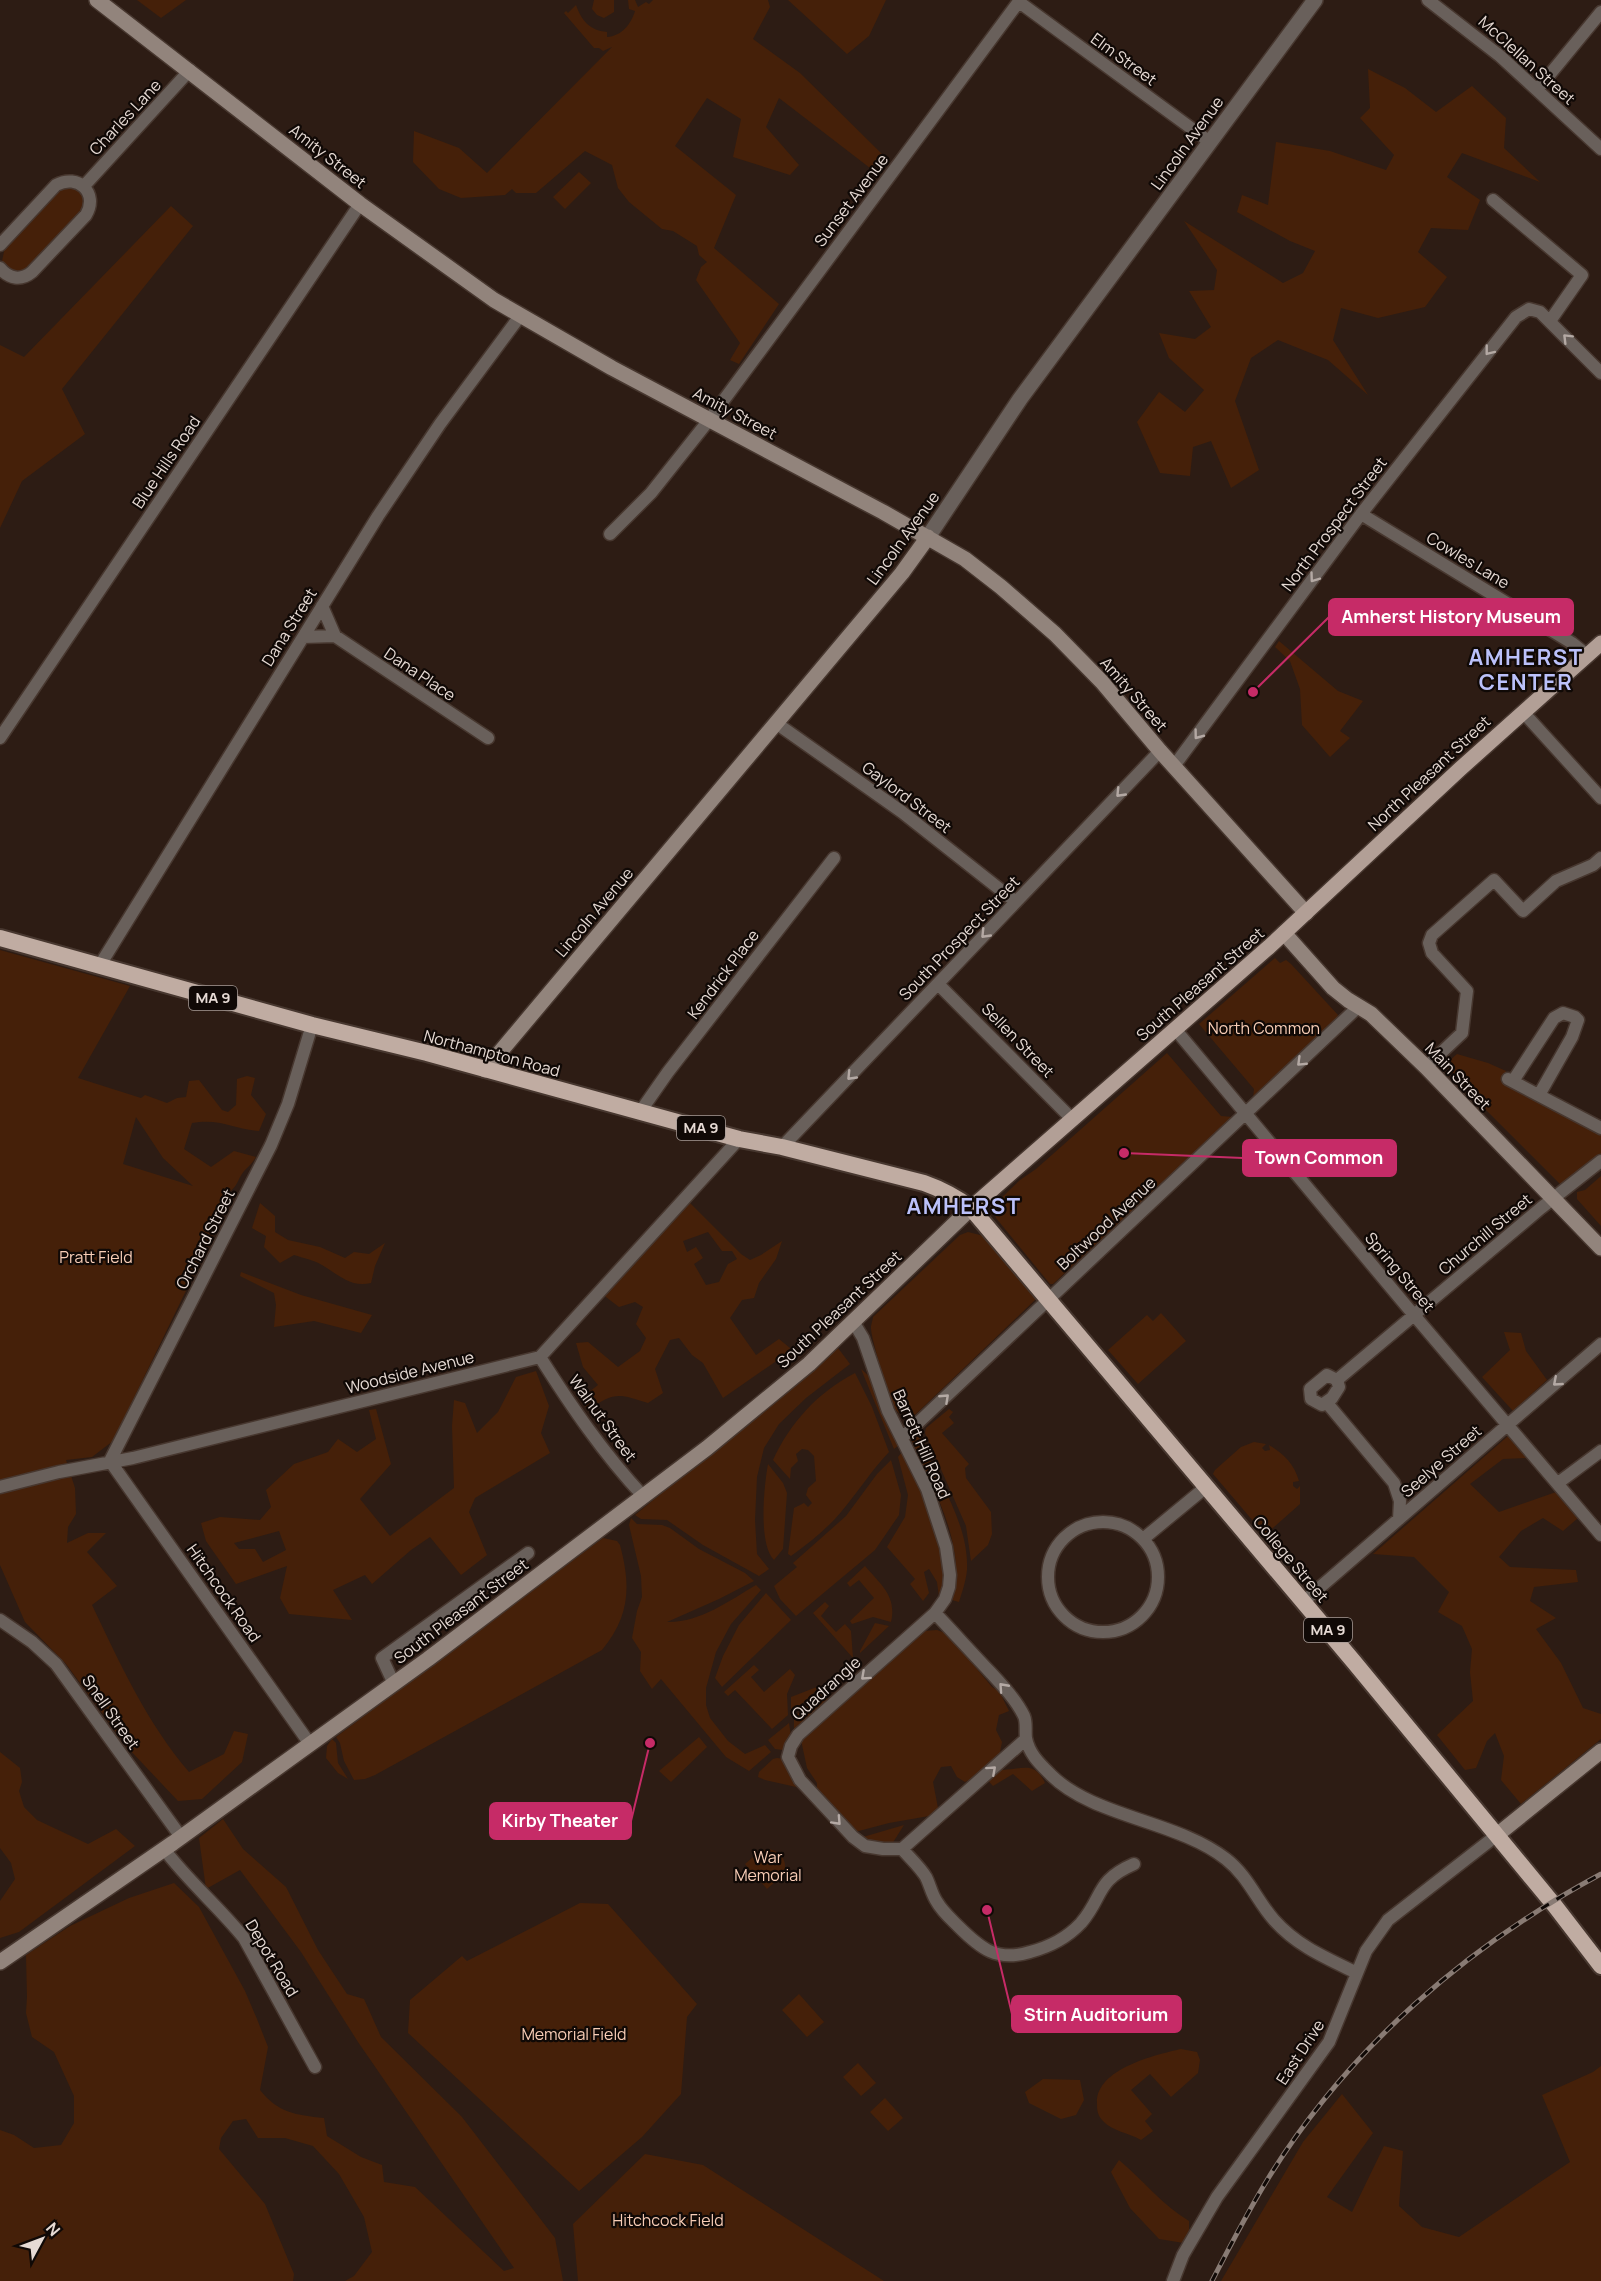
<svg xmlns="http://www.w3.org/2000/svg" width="1601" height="2281" viewBox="0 0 1601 2281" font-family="Manrope,sans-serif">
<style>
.green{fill:#452009;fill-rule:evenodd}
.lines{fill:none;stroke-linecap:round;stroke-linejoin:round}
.minor-casing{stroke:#47372f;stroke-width:15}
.tertiary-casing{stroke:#47372f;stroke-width:18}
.secondary-casing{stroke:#47372f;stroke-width:18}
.primary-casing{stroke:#47372f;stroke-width:18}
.trunk-casing{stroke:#47372f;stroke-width:20}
.minor{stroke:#69605b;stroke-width:12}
.tertiary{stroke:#69605b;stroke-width:15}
.secondary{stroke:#92847c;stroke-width:15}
.primary{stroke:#b29f96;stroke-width:15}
.trunk{stroke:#c0aca2;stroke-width:16}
.rail-casing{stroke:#897b74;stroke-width:5}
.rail{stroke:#100906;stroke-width:3;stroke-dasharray:9;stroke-linecap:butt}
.oneway{stroke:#b4a9a4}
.labels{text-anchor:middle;stroke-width:4.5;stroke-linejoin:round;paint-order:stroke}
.shield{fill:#100906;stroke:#a69b96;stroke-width:1.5}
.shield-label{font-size:15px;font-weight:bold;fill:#e6dad4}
.street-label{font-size:16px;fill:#e6dad4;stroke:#100906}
.park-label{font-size:16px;fill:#f8cdb6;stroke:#100906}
.district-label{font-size:22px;font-weight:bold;letter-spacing:1.5px;fill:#bbc1fa;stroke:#100906}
.leader{fill:none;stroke:#c62b67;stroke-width:2}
.callout-dot{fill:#c62b67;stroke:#100906;stroke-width:2}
.callout{fill:#c62b67;stroke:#c62b67;stroke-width:2}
.callout-label{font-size:18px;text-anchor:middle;font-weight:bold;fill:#fff}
</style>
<rect width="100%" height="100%" fill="#2d1c14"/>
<!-- green -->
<path class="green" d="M137 0H186L161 18Z
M594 0H614V12L604 18 597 15 592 9Z
M628 0H635L638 7 646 2 649 4 653 0H768L770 7 753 39 800 73 884 156 870 168 779 98 766 127 799 165 790 175 733 157 741 119 707 98 675 146 736 195 714 248 779 304 739 364 730 360 740 343 696 280 701 267 707 262 699 255 697 246 673 231 662 229 629 202 618 188 612 165 585 151 536 193H516L512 189 505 195 461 198 439 189 413 162 414 131 459 148 487 173 612 47 603 51 599 48H594L564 13 566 11 568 13 576 5C582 21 589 30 607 32V37C622 36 631 24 635 11L629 9Z
M788 0H886L869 36 847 54Z
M1368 69 1405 88 1436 112 1472 86 1506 118 1504 148 1540 182 1462 153 1447 177 1480 200 1468 230 1431 228 1418 252 1447 277 1425 307 1378 318 1341 308 1333 340 1368 395 1328 360 1278 340 1251 358 1235 401 1259 470 1231 488 1211 441 1193 447 1190 476 1160 473 1137 422 1159 392 1185 412 1204 390 1169 358 1159 333 1195 339 1211 327 1189 291 1214 290 1217 270 1184 221 1283 283 1303 273 1315 251 1290 241 1237 212 1242 195 1268 205 1276 142 1330 151 1386 170 1394 155 1360 118 1370 108Z
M579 172 591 183 565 209 553 197Z
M67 185 85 192V208L28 269 24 272H13L2 261 5 247 63 187Z
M171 206 193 226 62 389 85 434 22 481 0 528V345L24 357Z
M1279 641 1338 691 1363 701 1340 731 1350 738 1330 757 1302 725 1300 689 1290 661 1275 647Z
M0 950 130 986 78 1078 141 1098 145 1095 167 1103 177 1098 186 1097 189 1081 199 1080 222 1110 228 1112 236 1105 237 1079 247 1076 255 1078 251 1095 266 1114 259 1131C233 1129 220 1118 192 1123L184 1149 211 1167 234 1151 256 1157C253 1162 250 1165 246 1169 236 1179 240 1187 224 1195L231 1198 113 1441 92 1457 66 1460 75 1488 76 1514 68 1527 67 1543 88 1533H106L87 1552 117 1586 92 1605C120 1664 147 1723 189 1772L224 1754 234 1731 248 1734 242 1762 202 1799 178 1801 128 1748 66 1664 25 1622 0 1565ZM136 1117 163 1158 193 1186 123 1164Z
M1275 958 1280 963 1286 960 1291 964 1338 1015 1335 1022 1253 1099 1254 1089 1199 1024Z
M1167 1053 1221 1116 1233 1117 1053 1284H1050L996 1218 994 1212 996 1203 1020 1180 1036 1169Z
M1457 1054 1488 1063 1506 1071 1501 1081 1601 1133V1155L1562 1186 1460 1084 1447 1068 1448 1062Z
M1601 1176V1226L1577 1199V1192L1585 1190Z
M260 1203 275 1216V1232L288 1240 320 1247 345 1258 354 1252 369 1254 385 1243 375 1266 371 1283C351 1288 339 1275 322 1265 314 1260 303 1258 294 1255L280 1263 264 1247 266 1236 252 1228Z
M690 1203 741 1254 750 1260 761 1255 782 1241 776 1259 759 1283 754 1298 742 1300 730 1318 756 1355 779 1339 790 1348 788 1353 723 1398 703 1363 692 1355 679 1338 670 1340 655 1369 663 1393 648 1403C618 1393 614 1392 588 1410L580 1399 598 1385 583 1367 576 1343 588 1342 618 1367 640 1351 646 1338 636 1324 643 1307 635 1302 619 1307 602 1294 649 1242ZM708 1232 722 1251H732L737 1259 728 1264 719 1282 706 1285 694 1264 703 1258 696 1247 687 1252 683 1241Z
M968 1232 984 1236 1035 1294 1036 1299 916 1414C909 1418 900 1416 895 1409 890 1400 870 1336 871 1327 871 1325 873 1319 873 1317L960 1235Z
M241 1272 301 1295 372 1315 361 1333 314 1321 274 1327 276 1305 274 1293 240 1276Z
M1161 1313 1186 1341 1138 1384 1108 1350 1147 1315 1153 1321Z
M1504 1332 1521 1333 1526 1351 1547 1380 1513 1411 1482 1377 1510 1350Z
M838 1348 850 1364 806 1398 779 1424 764 1448 757 1477 755 1520 757 1554 769 1569 759 1576 703 1545 667 1520 641 1519 635 1515Z
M861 1369 870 1377 879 1402 899 1445 894 1449Z
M536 1371 549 1406 541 1433 550 1453 475 1498 469 1512 487 1555 461 1575 430 1537 411 1550 372 1584 365 1575 333 1590 352 1620 289 1614 280 1598 287 1566 236 1584 206 1541 201 1523 220 1517 260 1520 271 1507 266 1490 294 1464 328 1452 338 1439 357 1452 376 1439 369 1410 376 1409 391 1464 360 1499 390 1536 454 1488 452 1426 454 1400 465 1403 477 1433 498 1412 516 1377ZM279 1531 286 1550 263 1562 255 1549H239L234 1543Z
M855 1373 872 1407 889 1452C871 1471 858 1492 841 1512 827 1529 809 1543 791 1556L788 1554 794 1508 804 1503 808 1507 812 1503 806 1495 808 1488 816 1481 814 1456 808 1450 802 1449 796 1454 798 1461 791 1468 790 1479 773 1460C790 1423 818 1392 855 1373Z
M949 1409 953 1412 949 1417 954 1423 942 1433 969 1464 965 1468 966 1478 991 1512 992 1534 988 1545 971 1561 966 1526 925 1433 926 1428Z
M917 1436 921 1438C937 1481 969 1522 967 1570 966 1581 962 1592 959 1602L952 1600C968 1548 933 1488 912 1441Z
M1508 1436 1529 1458 1503 1459 1470 1484 1499 1512 1556 1492 1578 1518 1563 1531 1543 1518 1521 1531 1499 1557 1510 1567 1576 1570 1578 1582 1534 1587 1530 1601 1556 1618 1536 1629 1561 1663 1583 1708 1601 1714V1739L1521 1804 1501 1780 1504 1756 1495 1733 1487 1741 1476 1768 1465 1770 1437 1735 1473 1701 1470 1672 1472 1649 1462 1626 1438 1612 1449 1592 1414 1557 1373 1554Z
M1254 1442 1266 1444 1262 1448 1265 1451 1270 1450 1269 1445C1284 1454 1294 1464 1299 1481L1293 1482V1486L1297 1489 1300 1486V1504L1265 1535 1213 1474 1215 1470 1241 1447Z
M902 1452C920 1487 959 1558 939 1597L937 1582 929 1569 924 1572 929 1593 923 1601 910 1584 915 1579 887 1547 905 1517 908 1495 898 1457Z
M891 1460 901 1495 899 1515 875 1550 796 1616 780 1599 774 1586 797 1567 793 1563 846 1516 877 1474Z
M768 1464 783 1483 787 1493 783 1549 774 1560C758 1544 764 1486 768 1464Z
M631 1518 637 1524 662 1525 670 1528 699 1549 745 1573 754 1581 719 1599 667 1622C699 1623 729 1601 756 1585L761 1590 731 1624 716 1652 706 1688V1705L710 1718 728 1741 745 1754 765 1745 771 1752 749 1771 726 1757 661 1679 652 1689 640 1671 641 1652 632 1638 637 1611 642 1597 641 1576 629 1525Z
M603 1538 617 1541 620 1545C631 1586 630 1616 602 1650L375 1775 365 1779 354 1780 344 1761 340 1743 336 1737Z
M865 1566C881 1585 897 1596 891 1622L873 1617 852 1624 850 1621 874 1598 859 1580 850 1587 847 1583Z
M766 1593 791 1620 722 1687 715 1678 723 1656 739 1625Z
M825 1602 829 1606 821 1616 836 1632 845 1624 851 1631 853 1658 813 1613Z
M875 1623 889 1626 860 1653V1651Z
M937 1630 948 1634 992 1687 999 1691 1009 1711 999 1715 996 1730 1002 1742 999 1757 1003 1770C1023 1769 1035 1761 1045 1783L1032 1791 1013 1774 993 1786 982 1774 965 1782 957 1777 951 1766 941 1767 933 1782 938 1808 929 1816 889 1823 855 1832 847 1826 817 1788V1783L807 1768 801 1740 924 1631Z
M754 1665 759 1670 751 1677 764 1692 790 1669 795 1675 787 1694 788 1715 772 1729 735 1690 728 1696 724 1692Z
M822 1685 794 1711 791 1712V1697Z
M825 1691 829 1703 794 1731V1717Z
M789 1723 791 1736 783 1750 775 1749 768 1740Z
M699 1737 707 1747 671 1782 659 1771Z
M332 1739 336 1743 338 1763 348 1779 338 1773 326 1758 327 1746Z
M0 1752 20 1768 22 1782 19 1791 24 1807 37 1820 88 1844 116 1829 135 1846 19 1932 0 1938V1901L15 1879 11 1863 0 1848Z
M777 1758 786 1759 805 1789 765 1780 758 1777 759 1772 773 1759Z
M223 1819 243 1849 286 1887 318 1950 347 1994 364 1999 381 2037 462 2117 555 2238 563 2281H345L354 2276 372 2252 364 2217 339 2174 313 2146 285 2138H258L246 2119 233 2121 221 2138 219 2149 265 2204 294 2274 293 2281H0V2130L14 2135 34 2148 61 2145 74 2123V2096L54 2052 32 2037 26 2013 27 1997 26 1955 70 1926 129 1898 174 1883 199 1907 245 1991 257 2019 268 2047 260 2090C278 2113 296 2115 324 2118L327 2136 361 2157 382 2165 384 2182 415 2187 504 2271 514 2268 358 2042 301 1952 240 1870 206 1889 199 1838Z
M904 1825 892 1844 870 1841 863 1837Z
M767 1849C781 1850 791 1864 781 1876 777 1881 771 1885 767 1889L745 1864 759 1852Z
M580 1903 608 1904 697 2004 687 2017 681 2094 642 2137 579 2191 408 2033 410 2000 462 1956 467 1961Z
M799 1994 824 2022 807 2037 782 2010Z
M1181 2049 1197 2052 1200 2060 1198 2073 1171 2097 1150 2074 1131 2090 1152 2114 1145 2121 1153 2131 1141 2140C1129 2133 1112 2131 1103 2121 1098 2116 1097 2111 1097 2104 1095 2069 1155 2055 1181 2049Z
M858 2063 876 2083 861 2096 843 2077Z
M1601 2066V2281H1221L1303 2142 1342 2094 1373 2133 1327 2197 1352 2212 1384 2146 1403 2151 1399 2206 1422 2227 1459 2237 1570 2162 1542 2095 1593 2072Z
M1043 2079 1080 2080 1084 2100 1076 2115 1061 2119 1029 2103 1025 2092Z
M885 2098 903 2118 888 2131 870 2112Z
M645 2154 703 2165 884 2281H578L573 2224Z
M1119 2160C1143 2180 1162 2205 1189 2221V2233L1184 2243 1159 2239 1130 2208 1111 2172Z"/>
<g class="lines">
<!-- minor casing -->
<g class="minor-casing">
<path id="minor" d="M1428 0 1500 56 1601 149
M1019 2 1210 142
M1537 90 1601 12
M84 186 190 70
M1493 200 1582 275 1550 321
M0 245 56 185C78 173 99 193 86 215L32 272C21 281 9 279 0 268
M1361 514 1572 643 1587 655
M610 534 651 493 709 420 1020 0
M322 606 335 636
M303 637 335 636 488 738
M1523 712 1601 798
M776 723 902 812 1016 902
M0 738 360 204
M1174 766 1361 514 1516 317 1529 309 1540 312 1601 373
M100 965 378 516 440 424 520 316
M938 984 1073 1120
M1175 1029 1408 1308 1601 1535
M1426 1067 1462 1033 1467 991 1432 953 1429 943 1432 935 1494 880 1523 911 1556 881 1593 865 1601 858
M1508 1079 1601 1128
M1513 1081 1554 1018 1563 1013 1575 1017 1578 1020 1572 1037 1539 1095
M640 1112 668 1072 834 858
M782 1147 1160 751
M854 1323 863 1338 888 1411 927 1489 946 1547 950 1575 949 1587 945 1599 935 1613
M540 1357C571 1406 603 1453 643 1496
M1327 1375 1337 1380 1339 1387 1332 1398 1322 1405 1311 1399 1310 1389Z
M1337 1380 1541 1208 1601 1161
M1327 1403 1394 1483 1400 1501 1399 1519
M902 1438 1358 1007
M1558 1483 1601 1451
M0 1487 59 1472 133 1458 540 1357 739 1139
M1048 1577a55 55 0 1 1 110 0a55 55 0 1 1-110 0Z
M1143 1539 1206 1487
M1303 1602 1601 1344
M0 1620 32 1642 56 1664 181 1837
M394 1684 382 1658 528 1553
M1026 1739 902 1849H883L865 1846 853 1837 800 1780 788 1757 791 1746 798 1735 935 1613C954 1633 972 1653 991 1673 1003 1686 1016 1700 1024 1716 1027 1723 1025 1731 1026 1738 1029 1754 1040 1764 1051 1775 1093 1817 1178 1821 1226 1859 1248 1876 1257 1901 1274 1920 1297 1946 1326 1958 1357 1973
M310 1744 110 1461 271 1145 288 1104 312 1025
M164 1849C188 1881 219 1907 244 1938L315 2067
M902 1849C910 1858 920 1867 926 1877 930 1885 932 1895 937 1902 942 1911 951 1919 958 1926 981 1949 997 1962 1030 1952 1049 1947 1067 1938 1081 1923 1104 1896 1095 1881 1134 1864
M1173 2281 1183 2255 1217 2197 1329 2042 1366 1951 1388 1920 1497 1835"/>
</g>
<!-- tertiary casing -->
<g class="tertiary-casing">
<path id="tertiary" d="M928 537 1020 399 1315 0"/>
</g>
<!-- secondary casing -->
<g class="secondary-casing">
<path id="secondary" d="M97 0 360 204 494 300 612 368 883 512 965 559 1001 587 1055 634 1102 682 1160 751 1306 913
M1284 933 1333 988 1348 1000 1371 1014 1426 1067 1601 1248
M485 1070 902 573 928 537
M1497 1835 1601 1751
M0 1962 173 1843 428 1659 707 1448 809 1364 971 1208"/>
</g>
<!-- primary casing -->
<g class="primary-casing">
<path id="primary" d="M971 1208 1269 947 1460 769 1601 643"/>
</g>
<!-- trunk casing -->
<g class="trunk-casing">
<path id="trunk" d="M0 938 312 1025 427 1053 739 1139 782 1147 924 1183C941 1189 956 1197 971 1208L1354 1662 1555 1906 1601 1966"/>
</g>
<!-- minor -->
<use href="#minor" class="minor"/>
<!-- tertiary -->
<use href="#tertiary" class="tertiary"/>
<!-- secondary -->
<use href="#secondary" class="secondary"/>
<!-- primary -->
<use href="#primary" class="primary"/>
<!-- trunk -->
<use href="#trunk" class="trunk"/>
<!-- rail casing -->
<g class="rail-casing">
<path id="rail" d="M1212 2281C1230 2246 1248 2211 1269 2177 1349 2048 1467 1946 1601 1874"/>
</g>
<!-- rail -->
<use href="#rail" class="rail"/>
</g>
<!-- one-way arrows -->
<defs><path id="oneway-chevron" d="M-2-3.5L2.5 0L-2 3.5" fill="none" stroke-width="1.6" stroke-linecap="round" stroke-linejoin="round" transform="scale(1.5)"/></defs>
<g class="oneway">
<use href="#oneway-chevron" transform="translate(1567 338) rotate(-135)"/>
<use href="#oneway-chevron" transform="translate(1489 351) rotate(128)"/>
<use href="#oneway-chevron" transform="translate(1314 578) rotate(126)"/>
<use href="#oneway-chevron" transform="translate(1198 735) rotate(127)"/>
<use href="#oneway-chevron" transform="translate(1120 793) rotate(134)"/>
<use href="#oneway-chevron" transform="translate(985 934) rotate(134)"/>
<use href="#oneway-chevron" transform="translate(1301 1062) rotate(136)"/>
<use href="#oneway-chevron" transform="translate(851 1076) rotate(134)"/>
<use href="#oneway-chevron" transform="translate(1557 1382) rotate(139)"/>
<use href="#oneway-chevron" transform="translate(945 1398) rotate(-43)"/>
<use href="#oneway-chevron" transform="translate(865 1676) rotate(138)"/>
<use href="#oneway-chevron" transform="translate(1003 1687) rotate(-132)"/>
<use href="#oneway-chevron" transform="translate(992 1770) rotate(-42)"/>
<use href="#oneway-chevron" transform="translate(837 1821) rotate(47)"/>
</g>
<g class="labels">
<!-- shield labels -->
<g class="shield">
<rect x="189" y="986" width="48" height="24" rx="4.5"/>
<rect x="677" y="1116" width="48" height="24" rx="4.5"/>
<rect x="1304" y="1618" width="48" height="24" rx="4.5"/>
</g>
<g class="shield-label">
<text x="213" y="1003">MA 9</text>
<text x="701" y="1133">MA 9</text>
<text x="1328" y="1635">MA 9</text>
</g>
<!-- street labels -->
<g class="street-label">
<text transform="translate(1124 59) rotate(36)" y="6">Elm Street</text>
<text transform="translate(1527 60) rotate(42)" y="6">McClellan Street</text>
<text transform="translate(125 117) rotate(-47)" y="6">Charles Lane</text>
<text transform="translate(1187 143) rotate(-54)" y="6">Lincoln Avenue</text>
<text transform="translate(328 156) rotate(38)" y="6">Amity Street</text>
<text transform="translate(851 200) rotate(-53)" y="6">Sunset Avenue</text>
<text transform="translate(735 413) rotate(28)" y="6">Amity Street</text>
<text transform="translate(166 462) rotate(-56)" y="6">Blue Hills Road</text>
<text transform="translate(1334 524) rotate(-53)" y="6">North Prospect Street</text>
<text transform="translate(903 538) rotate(-54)" y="6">Lincoln Avenue</text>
<text transform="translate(1468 560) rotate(31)" y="6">Cowles Lane</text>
<text transform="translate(289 627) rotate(-58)" y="6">Dana Street</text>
<text transform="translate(420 674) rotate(34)" y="6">Dana Place</text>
<text transform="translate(1134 694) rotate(49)" y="6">Amity Street</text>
<text transform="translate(1429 773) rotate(-43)" y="6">North Pleasant Street</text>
<text transform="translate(907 797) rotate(37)" y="6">Gaylord Street</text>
<text transform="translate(594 912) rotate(-50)" y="6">Lincoln Avenue</text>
<text transform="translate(959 938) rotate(-46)" y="6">South Prospect Street</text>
<text transform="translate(723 974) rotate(-53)" y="6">Kendrick Place</text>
<text transform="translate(1200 984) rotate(-41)" y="6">South Pleasant Street</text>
<text transform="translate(1018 1040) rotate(46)" y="6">Sellen Street</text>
<text transform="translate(492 1053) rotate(15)" y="6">Northampton Road</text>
<text transform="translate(1458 1076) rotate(46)" y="6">Main Street</text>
<text transform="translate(1106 1223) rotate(-43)" y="6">Boltwood Avenue</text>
<text transform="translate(1485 1234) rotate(-40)" y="6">Churchill Street</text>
<text transform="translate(205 1239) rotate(-63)" y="6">Orchard Street</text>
<text transform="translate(1400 1272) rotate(50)" y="6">Spring Street</text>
<text transform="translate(839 1309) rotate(-43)" y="6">South Pleasant Street</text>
<text transform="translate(410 1372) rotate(-14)" y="6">Woodside Avenue</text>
<text transform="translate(603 1418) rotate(54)" y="6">Walnut Street</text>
<text transform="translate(922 1444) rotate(66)" y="6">Barrett Hill Road</text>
<text transform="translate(1441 1461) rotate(-41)" y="6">Seelye Street</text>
<text transform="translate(1291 1559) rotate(50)" y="6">College Street</text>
<text transform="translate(224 1593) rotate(55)" y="6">Hitchcock Road</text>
<text transform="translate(461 1611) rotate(-37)" y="6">South Pleasant Street</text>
<text transform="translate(826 1688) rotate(-42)" y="6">Quadrangle</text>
<text transform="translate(111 1712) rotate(55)" y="6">Snell Street</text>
<text transform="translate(272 1958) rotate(59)" y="6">Depot Road</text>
<text transform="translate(1300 2052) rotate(-57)" y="6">East Drive</text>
</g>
<!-- park labels -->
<g class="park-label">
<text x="1264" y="1034">North Common</text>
<text x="96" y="1263">Pratt Field</text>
<text x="768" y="1863">War<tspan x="768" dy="18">Memorial</tspan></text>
<text x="574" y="2040">Memorial Field</text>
<text x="668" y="2226">Hitchcock Field</text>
</g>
<!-- district labels -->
<g class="district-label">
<text x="1526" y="665">AMHERST<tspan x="1526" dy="25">CENTER</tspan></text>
<text x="964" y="1214">AMHERST</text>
</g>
</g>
<!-- callouts -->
<path class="leader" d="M1253 692L1329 617M1124 1153L1243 1158M650 1743L631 1821M987 1910L1012 2014"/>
<g class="callout-dot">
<circle cx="1253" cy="692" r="6"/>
<circle cx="1124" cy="1153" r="6"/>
<circle cx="650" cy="1743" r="6"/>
<circle cx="987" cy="1910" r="6"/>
</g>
<g class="callout">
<rect x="1329" y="599" width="244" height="36" rx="6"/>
<rect x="1243" y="1140" width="153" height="36" rx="6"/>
<rect x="490" y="1803" width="141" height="36" rx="6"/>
<rect x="1012" y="1996" width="169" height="36" rx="6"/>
</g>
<g class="callout-label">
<text x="1451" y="623">Amherst History Museum</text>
<text x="1319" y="1164">Town Common</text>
<text x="560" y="1827">Kirby Theater</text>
<text x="1096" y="2021">Stirn Auditorium</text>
</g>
<!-- north arrow -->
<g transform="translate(42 2239) rotate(49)" stroke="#100906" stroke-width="4.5" paint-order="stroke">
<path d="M0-4.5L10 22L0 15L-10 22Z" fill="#e6dad4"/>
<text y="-9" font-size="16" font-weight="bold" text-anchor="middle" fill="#e6dad4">N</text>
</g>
</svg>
